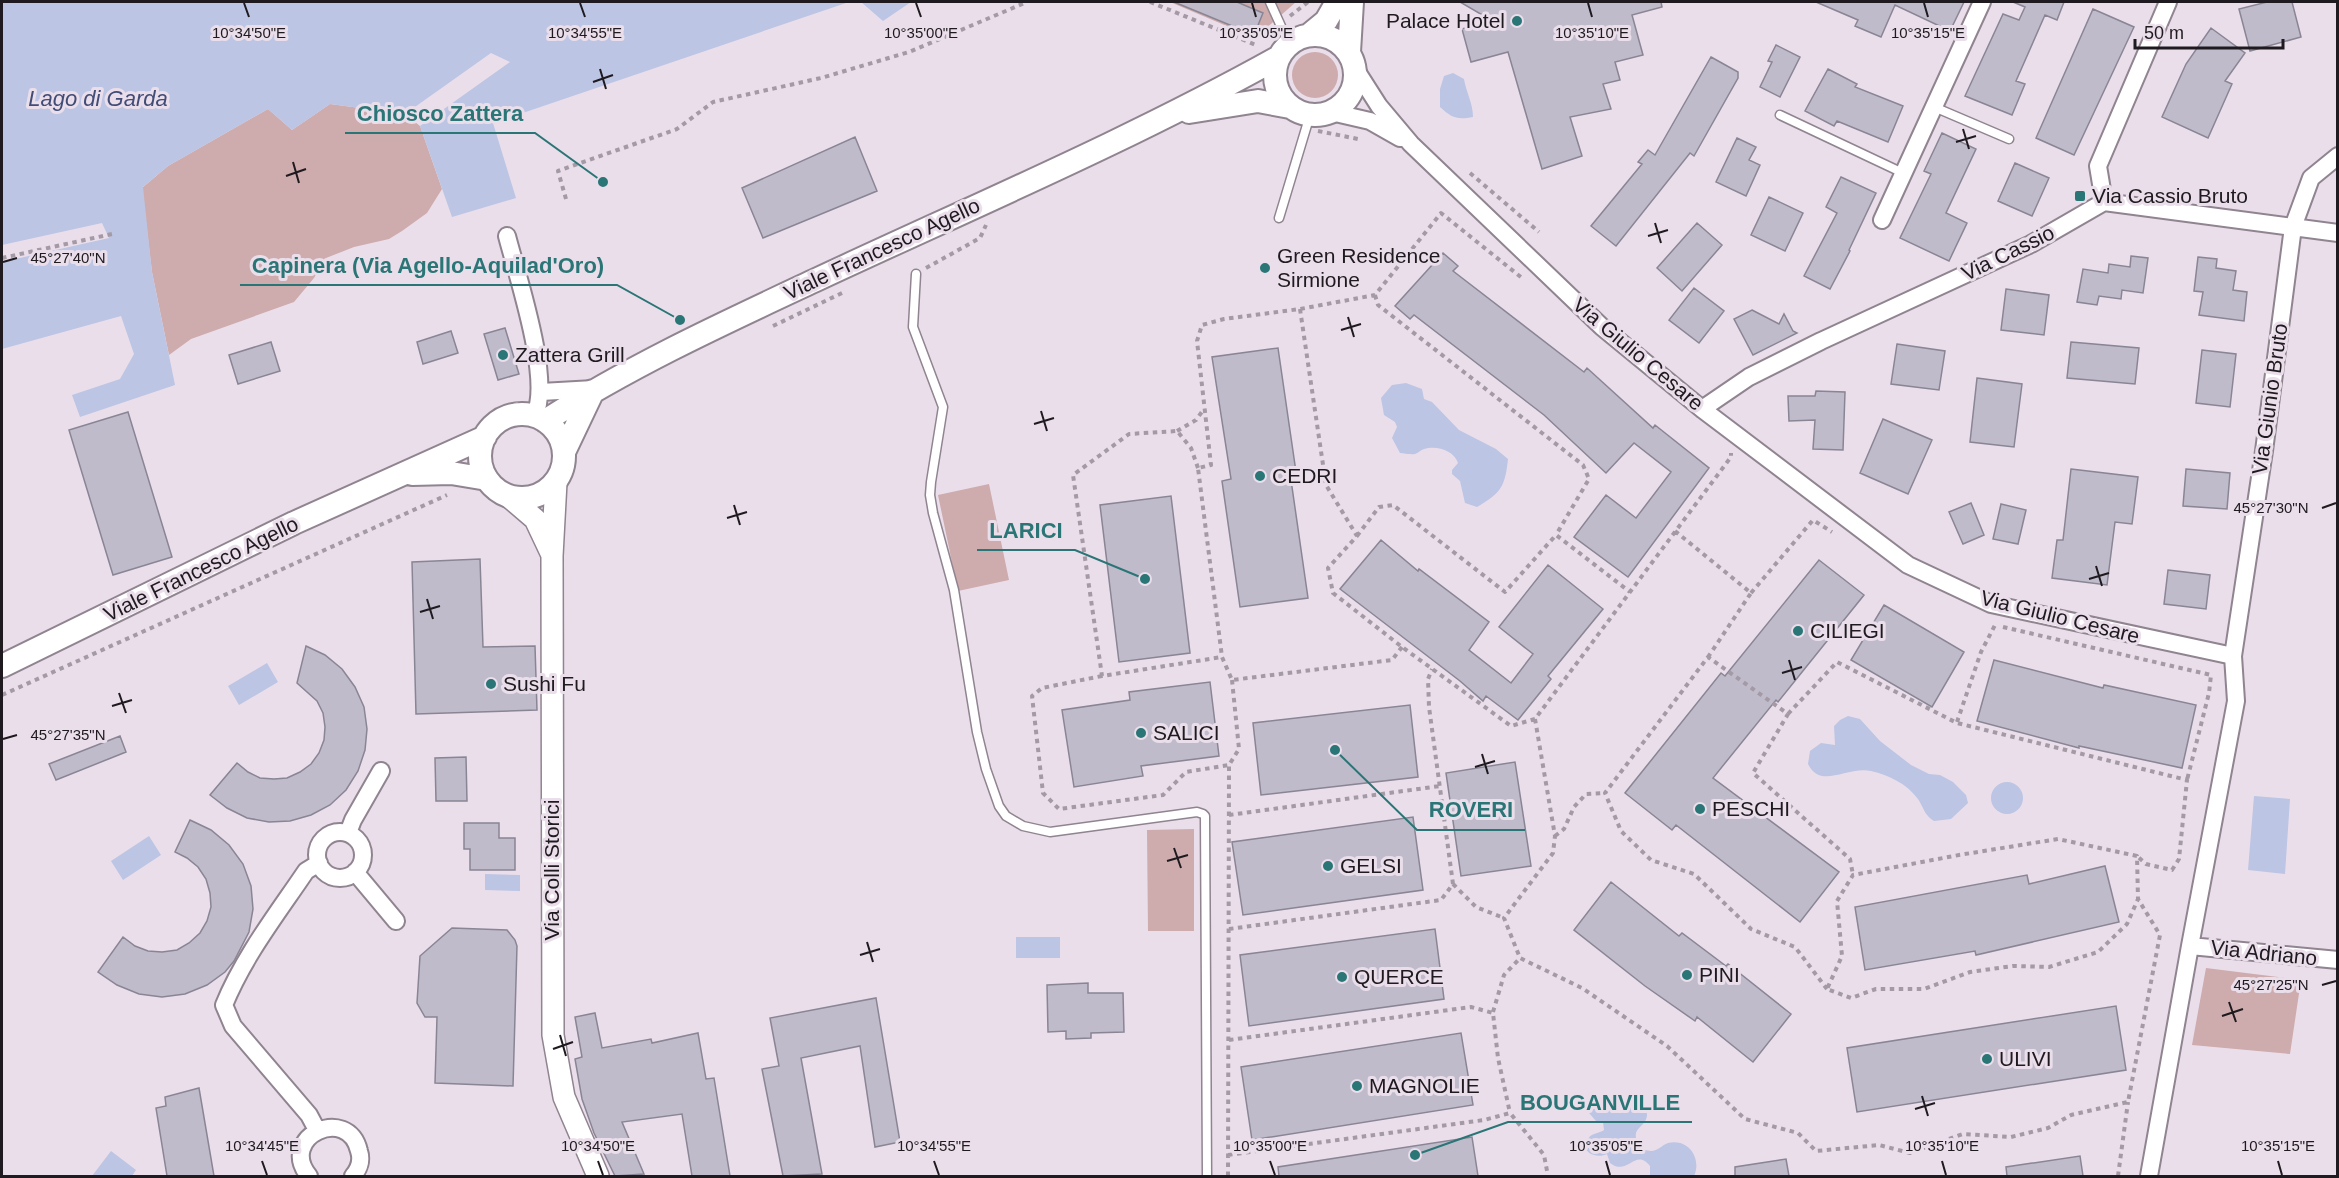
<svg xmlns="http://www.w3.org/2000/svg" width="2339" height="1178" viewBox="0 0 2339 1178" font-family="Arial,sans-serif">
<style>
.green{fill:#ceabac}
.water{fill:#bcc5e3}
.building{fill:#bfbbcb;stroke:#898594;stroke-width:1.5}
.lines{fill:none;stroke-linecap:round;stroke-linejoin:round}
.service-casing{stroke:#8f8490;stroke-width:11}
.minor-casing{stroke:#8f8490;stroke-width:20}
.tertiary-casing{stroke:#8f8490;stroke-width:24}
.secondary-casing{stroke:#8f8490;stroke-width:26}
.path{stroke:#a49aa5;stroke-width:4;stroke-dasharray:4.5 4.5;stroke-linecap:butt}
.service{stroke:#fff;stroke-width:8}
.minor{stroke:#fff;stroke-width:16}
.tertiary{stroke:#fff;stroke-width:21}
.secondary{stroke:#fff;stroke-width:22}
.ticks{fill:none;stroke:#1e1a1f;stroke-width:2}
.poi-dot{fill:#2a7575;stroke:#eadeeb;stroke-width:2}
.labels{text-anchor:middle;stroke-width:6;stroke-linejoin:round;paint-order:stroke}
.poi-label{font-size:21px;fill:#1e1a1f;stroke:#eadeeb;text-anchor:start}
.street-label{font-size:21px;fill:#1e1a1f;stroke:#eadeeb}
.water-label{font-size:22px;font-style:italic;fill:#414c77;stroke:#eadeeb}
.ticks-label{font-size:15px;text-anchor:middle;fill:#1e1a1f;stroke:#eadeeb;stroke-width:6;stroke-linejoin:round;paint-order:stroke}
.leader{fill:none;stroke:#2a7575;stroke-width:2}
.callout-dot{fill:#2a7575;stroke:#eadeeb;stroke-width:2}
.callout-label{font-size:22px;text-anchor:middle;font-weight:bold;fill:#2a7575;stroke:#eadeeb;stroke-width:6;stroke-linejoin:round;paint-order:stroke}
</style>
<rect width="100%" height="100%" fill="#eadeeb"/>
<!-- green -->
<path class="green" d="M1170 2H1296L1255 38Z
M1292 75a23 23 0 1 1 46 0a23 23 0 1 1-46 0Z
M330 104 405 114 420 126 442 189 427 213 402 231 389 239 354 247 326 258 314 278 294 302 191 339 169 355 152 272 142 188 168 166 268 109 292 130Z
M989 484 1009 580 958 591 938 495Z
M1194 829V931H1148L1147 830Z
M2206 968 2301 980 2290 1054 2192 1045Z"/>
<!-- water -->
<path class="water" d="M2 2H849L493 123 516 198 452 217 420 126 510 62 491 53 405 114 330 104 292 130 268 109 168 166 143 187 152 272 175 385 80 417 72 395 120 379 134 354 121 316 2 349V262L109 238 102 223 2 245Z
M861 2H911L883 21Z
M1453 73 1464 79C1466 92 1473 103 1473 117 1457 120 1452 118 1440 107V89L1444 76Z
M1406 383 1422 389 1424 399 1432 402 1459 430 1496 449 1508 459C1505 487 1501 493 1477 507L1465 503 1460 481 1452 474V470L1458 463C1454 450 1436 445 1424 449 1421 450 1418 453 1415 454 1411 455 1404 453 1400 453L1392 438 1397 427 1395 422 1384 415 1381 398 1392 385Z
M267 663 278 682 239 705 228 686Z
M1848 716 1860 719 1880 741 1911 765 1929 774 1940 775 1953 782 1966 795 1968 803 1951 819 1934 821C1924 815 1924 808 1918 799 1907 784 1889 775 1871 771 1846 766 1821 790 1808 764L1810 751 1821 743 1835 745 1834 726 1840 720Z
M1991 798a16 16 0 1 1 32 0a16 16 0 1 1-32 0Z
M2254 796 2290 799 2285 874 2248 870Z
M149 836 161 855 123 880 111 861Z
M485 874 520 875V891L485 890Z
M1016 937H1060V958H1016Z
M1599 1097 1609 1100 1613 1105V1113H1622C1627 1100 1648 1099 1647 1116 1645 1129 1629 1127 1639 1145 1642 1148 1645 1151 1651 1151 1658 1151 1662 1145 1668 1143 1689 1138 1702 1159 1694 1176H1650V1166C1635 1147 1628 1177 1610 1163L1607 1154C1597 1159 1579 1153 1588 1139 1592 1132 1599 1134 1604 1130L1603 1122 1596 1121 1589 1113 1590 1103Z
M111 1151 136 1170 132 1176H92Z"/>
<!-- building -->
<path class="building" d="M1174 2H1237L1263 13 1254 35Z
M1460 2H1661L1662 7 1632 15 1643 55 1615 62 1620 80 1603 84 1611 109 1570 117 1582 156 1542 169 1508 52 1471 62 1462 29 1491 20Z
M1816 2H1964L1950 31 1895 5 1881 37 1855 26 1858 20Z
M2013 2H2064L2057 20 2045 15 2016 81 2025 84 2012 115 1965 96 2003 14 2019 20 2025 7Z
M2267 2H2292L2301 37 2250 51 2239 9Z
M2093 9 2134 27 2074 155 2036 138Z
M2211 28 2245 53 2225 81 2232 84 2208 138 2162 117 2186 64Z
M1776 45 1800 57 1780 97 1760 87 1772 62 1768 61Z
M1711 57 1738 72V78L1694 156 1690 153 1616 246 1591 226 1642 164 1638 162 1648 150 1655 155Z
M1828 69 1857 84 1855 87 1903 106 1888 142 1837 121 1834 126 1805 111Z
M1942 133 1976 149 1946 213 1967 223 1949 261 1900 238 1931 174 1924 171Z
M855 137 877 191 763 238 742 188Z
M1737 138 1756 147 1749 160 1760 165 1746 196 1716 182Z
M2015 163 2049 178 2032 216 1998 201Z
M1841 177 1876 193 1849 250 1850 251 1830 289 1804 276 1837 213 1826 207Z
M1769 197 1803 213 1785 251 1751 235Z
M1697 223 1722 245 1682 291 1657 268Z
M1443 253 1458 266 1453 271 1584 372 1587 368 1653 428 1655 425 1709 468 1628 577 1574 537 1606 495 1636 518 1671 472 1634 443 1606 473 1544 415 1414 315 1410 319 1395 306Z
M2131 256 2148 258 2143 293 2122 290 2121 299 2099 296 2097 305 2077 302 2083 269 2108 273 2109 264 2130 267Z
M2198 257 2217 259 2216 268 2236 271 2233 290 2247 292 2244 321 2199 315 2203 292 2194 291Z
M1694 288 1724 311 1699 343 1669 320Z
M2006 289 2049 295 2044 335 2001 330Z
M1752 310 1779 324 1784 314 1793 331 1797 333 1753 355 1734 319Z
M505 328 519 374 498 380 484 334Z
M451 331 458 353 423 364 417 342Z
M271 342 280 371 238 384 229 355Z
M2071 342 2139 348 2135 384 2067 378Z
M1897 344 1945 351 1939 390 1891 384Z
M1278 348 1296 472 1290 473 1308 598 1240 607 1222 481 1231 479 1212 357Z
M2202 350 2236 354 2230 407 2196 403Z
M1977 378 2022 384 2014 447 1970 442Z
M1816 391 1845 392 1843 450 1813 449 1815 420 1789 421 1788 396H1815Z
M128 412 172 557 113 575 69 430Z
M1883 419 1932 440 1908 494 1860 473Z
M2071 469 2138 477 2132 524 2115 522 2107 585 2052 578 2057 540H2063Z
M2186 469 2230 473 2227 509 2183 506Z
M1171 496 1190 653 1119 662 1100 505Z
M1971 503 1984 535 1963 544 1949 512Z
M2001 504 2026 510 2018 544 1993 539Z
M1381 540 1418 571 1419 569 1489 622 1469 650 1511 683 1533 654 1499 627 1548 565 1603 609 1548 676 1551 679 1518 720 1486 696 1483 701 1460 681 1340 589Z
M480 559 483 647 535 646 537 710 416 714 412 562Z
M1819 560 1864 595 1778 702 1776 700 1713 778 1839 872 1800 922 1676 825 1672 830 1625 793 1721 673 1725 676Z
M2168 570 2210 575 2206 609 2164 604Z
M1884 605 1964 652 1932 707 1851 660Z
M306 646 325 655 342 669 355 687 364 707 367 729 365 750 358 771 346 790 330 805 311 815 290 821 269 822 247 818 227 808 210 795 237 763 248 772 260 778 274 779 287 778 300 772 311 764 319 753 324 740 325 727 323 713 317 701 297 683Z
M1994 660 2103 688 2104 685 2196 705 2182 768 2079 746V748L1977 721Z
M1210 682 1219 756 1141 766 1143 776 1074 787 1062 710 1130 700 1129 692Z
M1410 705 1418 777 1261 795 1253 723Z
M120 736 126 752 56 780 49 764Z
M466 757 467 801H436L435 758Z
M1515 762 1531 866 1461 876 1446 773Z
M1413 817 1423 890 1243 915 1232 842Z
M190 820 211 830 229 845 243 864 251 886 253 909 249 932 234 961 225 972 207 985 185 994 162 997 139 994 117 985 98 972 123 937 135 946 148 951 162 952 177 950 189 943 200 933 207 921 211 907 210 893 206 879 198 867 187 858 175 852Z
M464 823H499V838H515V870H470V849H464Z
M2105 866 2119 922 1976 955 1975 951 1865 970 1855 907 2027 875 2029 884Z
M1611 882 1679 936 1682 933 1726 966 1728 964 1791 1014 1753 1062 1697 1017 1695 1021 1645 986 1574 930Z
M452 928 507 930 515 940 517 946 513 1086 435 1083 437 1017H425L417 1003 420 956Z
M1435 929 1444 999 1249 1026 1240 955Z
M1088 983V993H1123L1124 1032 1091 1033V1038L1066 1039V1031L1048 1032 1047 985Z
M876 998 900 1142 875 1147 860 1046 801 1058 822 1174 783 1176 762 1069 779 1066 770 1018Z
M2116 1006 2126 1070 1857 1112 1847 1048Z
M595 1013 602 1048 651 1039 652 1043 698 1033 706 1079 714 1078 730 1176H692L682 1114 622 1122 644 1174 615 1176 594 1133 582 1099 575 1059 582 1057 575 1017Z
M1461 1033 1473 1105 1252 1140 1241 1067Z
M199 1088 214 1176H167L156 1108 166 1106 165 1097Z
M1472 1137 1478 1176H1279L1278 1167Z
M2080 1156 2083 1176H2007L2006 1167Z
M1786 1159 1789 1176H1735V1167Z"/>
<g class="lines">
<!-- service casing -->
<g class="service-casing">
<path id="service" d="M1270 2 1289 44
M1934 107 2009 139
M1780 115 1903 173
M1279 218 1310 115
M916 274 913 327 943 407 931 482 930 495 933 513 954 590 977 732 986 769 999 806 1006 816 1023 826 1050 832 1197 812 1203 814 1205 816 1207 1176"/>
</g>
<!-- minor casing -->
<g class="minor-casing">
<path id="minor" d="M1356 70 1379 106 1411 144 1602 327 1702 409 1908 565 1991 604 2233 656
M1331 112 1370 121 1400 138
M2104 202 2098 166 2168 2
M1882 220 1982 2
M507 236C517 275 553 382 534 416
M541 392 594 389
M1702 409 1749 377 1821 341 2031 244 2104 202 2338 233
M317 855a23 23 0 1 1 46 0a23 23 0 1 1-46 0Z
M348 833 353 820 381 771
M355 872 396 921
M2190 946 2338 960
M317 1130 309 1115 233 1026 224 1005C244 956 277 914 306 871L319 863
M309 1176C277 1137 348 1104 359 1151 362 1160 359 1169 353 1176
M2149 1176 2190 946 2236 701 2233 656 2264 451 2293 227 2311 178 2338 156"/>
</g>
<!-- tertiary casing -->
<g class="tertiary-casing">
<path id="tertiary" d="M556 482 552 556 553 1035 564 1097 598 1176
M508 496 535 519 552 555"/>
</g>
<!-- secondary casing -->
<g class="secondary-casing">
<path id="secondary" d="M1275 75a40 40 0 1 1 80 0a40 40 0 1 1-80 0Z
M1309 35 1326 21 1337 2
M1349 52 1352 2
M1189 112 1258 101 1290 107
M480 456a42 42 0 1 1 84 0a42 42 0 1 1-84 0Z
M545 421C632 365 724 323 818 279 972 207 1130 140 1279 57
M564 452 593 391
M412 474 451 473 487 479
M2 666 294 523 485 437"/>
</g>
<!-- path -->
<path class="path" d="M1150 2 1256 45
M1290 16 1308 2
M1318 131 1358 139
M1470 173 1539 232
M566 199 558 171 677 129 713 102 821 78 909 52 1027 2
M2 258 112 234
M926 268 980 238 986 225
M1375 295 1378 305 1583 465 1589 479 1556 535
M1300 309 1326 485 1357 536 1328 568 1333 593 1402 647 1511 726 1535 719 1731 457V453
M773 326 842 293
M490 417 521 402
M1177 431 1196 420 1204 409
M1198 468 1191 448 1177 431 1129 434 1073 475 1102 676 1222 657
M1675 531 1751 593 1708 657
M1357 536 1379 507 1393 505 1505 592 1556 535 1630 592
M1751 593 1813 520 1832 532
M2003 627 2211 675 2209 693 2187 780
M1402 647 1392 660 1232 680 1222 657 1198 468 1211 465 1197 341 1202 325 1224 319 1300 309 1375 295 1441 213 1522 278
M1102 676 1042 688 1032 696 1043 793 1059 809 1163 795 1186 772 1229 765 1239 749 1232 680
M2 695 447 495
M1788 714 1837 662 1957 723 2187 780 2179 859 2172 870 2146 864 2137 856
M1535 719 1555 836 1553 853 1504 918 1520 958 1582 988 1667 1046 1745 1119 1798 1133 1816 1151 1879 1145 1910 1153 1963 1134 2011 1137 2048 1128 2071 1115 2128 1102 2160 935 2138 899 2137 856 2058 839 1959 855 1853 875 1837 901 1842 956 1827 989 1851 998 1876 989H1924L1970 972 2013 966 2049 967 2098 952 2127 924 2138 899
M1957 722 1981 652 1995 625
M1229 815 1440 786
M1555 836 1564 829 1574 807 1586 794 1605 793
M1453 884 1476 907 1504 918
M1229 929 1441 900 1453 884 1429 707 1428 679 1432 669
M1827 989 1795 947 1751 929 1694 874 1651 860 1621 831 1605 793 1708 657 1788 714 1753 773 1850 859 1853 875
M1493 1012 1504 975 1520 958
M1229 1040 1471 1007 1493 1013 1498 1058 1510 1113
M1228 1155 1484 1120 1510 1113 1544 1155 1548 1176
M1228 1176 1229 765
M2118 1176 2128 1102"/>
<!-- service -->
<use href="#service" class="service"/>
<!-- minor -->
<use href="#minor" class="minor"/>
<!-- tertiary -->
<use href="#tertiary" class="tertiary"/>
<!-- secondary -->
<use href="#secondary" class="secondary"/>
</g>
<!-- ticks -->
<path class="ticks" d="M244 3 249 17M580 3 585 17M916 3 921 17M1252 3 1256 17M1588 3 1592 17M1924 3 1928 17M600 69 606 89M593 82 613 75M1963 129 1969 149M1956 142 1976 136M293 162 299 183M286 176 306 169M1655 223 1661 243M1648 236 1668 230M3 262 17 258M1348 317 1354 337M1341 330 1361 324M1041 411 1047 431M1034 424 1054 418M734 505 740 525M2322 508 2336 503M727 518 747 512M2096 566 2102 586M2089 579 2109 573M427 599 433 619M420 612 440 606M1789 660 1795 680M1782 673 1802 667M119 693 126 713M112 706 132 700M3 739 17 735M1482 754 1488 774M1475 767 1495 761M1174 848 1181 868M1167 861 1188 855M867 942 873 962M860 955 880 949M2322 985 2336 981M2229 1002 2236 1022M2222 1016 2243 1009M560 1035 566 1056M553 1049 573 1042M1922 1096 1928 1116M1915 1109 1935 1103M262 1161 267 1175M598 1161 603 1175M934 1161 939 1175M1270 1161 1275 1175M1606 1161 1610 1175M1942 1161 1946 1175M2278 1161 2282 1175"/>
<!-- markers -->
<g class="poi-dot">
<circle cx="1517" cy="21" r="6"/>
<rect x="2074" y="190" width="12" height="12" rx="3"/>
<circle cx="1265" cy="268" r="6"/>
<circle cx="503" cy="355" r="6"/>
<circle cx="1260" cy="476" r="6"/>
<circle cx="1798" cy="631" r="6"/>
<circle cx="491" cy="684" r="6"/>
<circle cx="1141" cy="733" r="6"/>
<circle cx="1700" cy="809" r="6"/>
<circle cx="1328" cy="866" r="6"/>
<circle cx="1687" cy="975" r="6"/>
<circle cx="1342" cy="977" r="6"/>
<circle cx="1987" cy="1059" r="6"/>
<circle cx="1357" cy="1086" r="6"/>
</g>
<g class="labels">
<!-- poi labels -->
<g class="poi-label">
<text x="1505" y="28" text-anchor="end">Palace Hotel</text>
<text x="2092" y="203">Via Cassio Bruto</text>
<text x="1277" y="263">Green Residence<tspan x="1277" dy="24">Sirmione</tspan></text>
<text x="515" y="362">Zattera Grill</text>
<text x="1272" y="483">CEDRI</text>
<text x="1810" y="638">CILIEGI</text>
<text x="503" y="691">Sushi Fu</text>
<text x="1153" y="740">SALICI</text>
<text x="1712" y="816">PESCHI</text>
<text x="1340" y="873">GELSI</text>
<text x="1699" y="982">PINI</text>
<text x="1354" y="984">QUERCE</text>
<text x="1999" y="1066">ULIVI</text>
<text x="1369" y="1093">MAGNOLIE</text>
</g>
<!-- street labels -->
<g class="street-label">
<text transform="translate(882 249) rotate(-25)" y="7">Viale Francesco Agello</text>
<text transform="translate(2008 253) rotate(-26)" y="7">Via Cassio</text>
<text transform="translate(1638 354) rotate(40)" y="7">Via Giulio Cesare</text>
<text transform="translate(2270 399) rotate(-82)" y="7">Via Giunio Bruto</text>
<text transform="translate(201 569) rotate(-26)" y="7">Viale Francesco Agello</text>
<text transform="translate(2060 617) rotate(14)" y="7">Via Giulio Cesare</text>
<text transform="translate(552 870) rotate(-90)" y="7">Via Colli Storici</text>
<text transform="translate(2264 953) rotate(6)" y="7">Via Adriano</text>
</g>
<!-- water labels -->
<g class="water-label">
<text x="98" y="106">Lago di Garda</text>
</g>
</g>
<g class="ticks-label">
<text x="585" y="38">10°34'55"E</text>
<text x="921" y="38">10°35'00"E</text>
<text x="1256" y="38">10°35'05"E</text>
<text x="1592" y="38">10°35'10"E</text>
<text x="1928" y="38">10°35'15"E</text>
<text x="249" y="38">10°34'50"E</text>
<text x="68" y="263">45°27'40"N</text>
<text x="2271" y="513">45°27'30"N</text>
<text x="68" y="740">45°27'35"N</text>
<text x="2271" y="990">45°27'25"N</text>
<text x="262" y="1151">10°34'45"E</text>
<text x="598" y="1151">10°34'50"E</text>
<text x="934" y="1151">10°34'55"E</text>
<text x="1270" y="1151">10°35'00"E</text>
<text x="1606" y="1151">10°35'05"E</text>
<text x="1942" y="1151">10°35'10"E</text>
<text x="2278" y="1151">10°35'15"E</text>
</g>
<!-- callouts -->
<path class="leader" d="M603 182L535 133H345M680 320L617 285H240M1145 579L1075 550H977M1335 750L1417 830H1525M1415 1155L1508 1122H1692"/>
<g class="callout-dot">
<circle cx="603" cy="182" r="6"/>
<circle cx="680" cy="320" r="6"/>
<circle cx="1145" cy="579" r="6"/>
<circle cx="1335" cy="750" r="6"/>
<circle cx="1415" cy="1155" r="6"/>
</g>
<g class="callout-label">
<text x="440" y="121">Chiosco Zattera</text>
<text x="428" y="273">Capinera (Via Agello-Aquilad'Oro)</text>
<text x="1026" y="538">LARICI</text>
<text x="1471" y="817">ROVERI</text>
<text x="1600" y="1110">BOUGANVILLE</text>
</g>
<!-- border -->
<rect width="2339" height="1178" fill="none" stroke="#1e1a1f" stroke-width="6"/>
<!-- scale -->
<path d="M2135 39v9h148v-9" fill="none" stroke="#1e1a1f" stroke-width="3"/>
<text x="2144" y="39" font-size="18" fill="#1e1a1f" stroke="#eadeeb" stroke-width="4.5" paint-order="stroke">50 m</text>
</svg>
